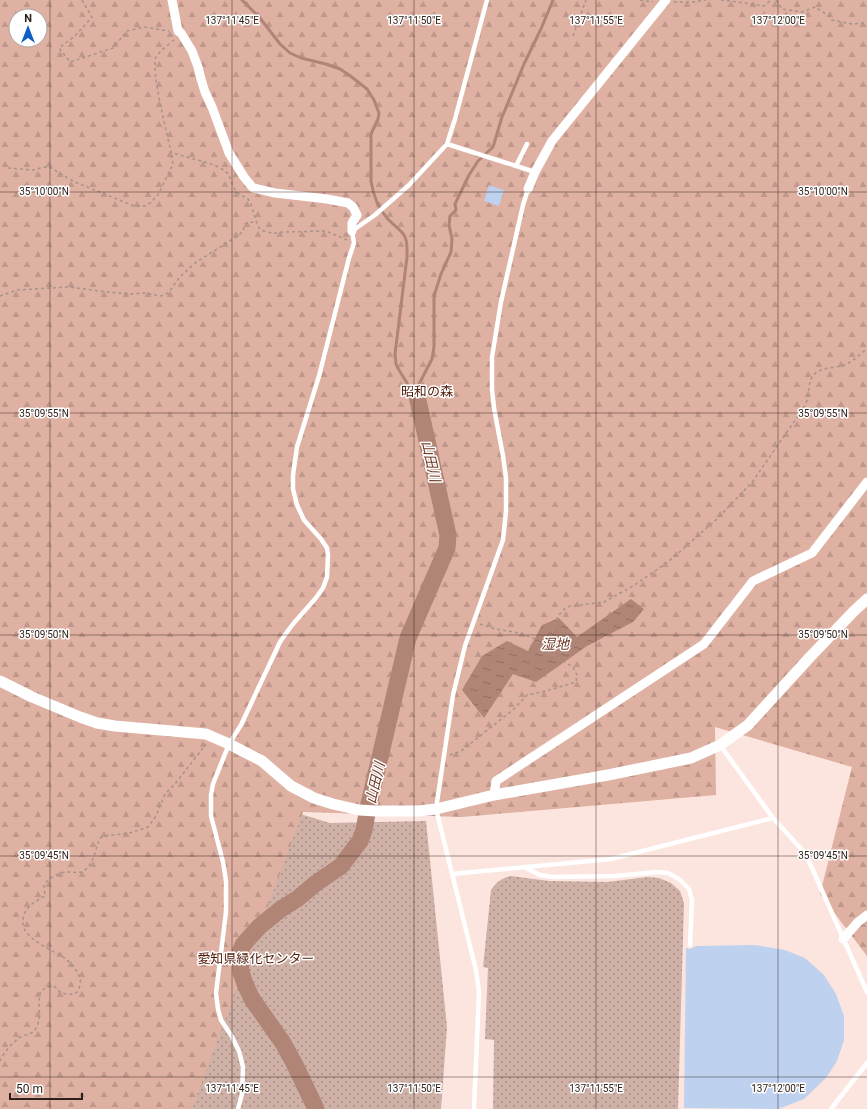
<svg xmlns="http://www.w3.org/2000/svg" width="867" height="1109" viewBox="0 0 867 1109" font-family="Roboto,'Noto Sans JP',sans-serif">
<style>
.grass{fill:url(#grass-dots)}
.forest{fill:url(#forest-firs);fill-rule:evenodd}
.water{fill:url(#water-ripples)}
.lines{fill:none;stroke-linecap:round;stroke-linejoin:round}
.stream{stroke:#b08576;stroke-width:3}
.river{stroke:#b08576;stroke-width:17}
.building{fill:#bed1ee}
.path{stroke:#a5938c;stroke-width:1.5;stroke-dasharray:3 3;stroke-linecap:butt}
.service{stroke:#fff;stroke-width:4.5}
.minor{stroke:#fff;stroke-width:9}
.tertiary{stroke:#fff;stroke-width:11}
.ticks{fill:none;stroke:#2d201b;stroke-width:1;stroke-opacity:0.45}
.labels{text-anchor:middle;stroke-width:3;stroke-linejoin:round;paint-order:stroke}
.park-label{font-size:13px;fill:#501905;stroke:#fff}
.water-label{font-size:14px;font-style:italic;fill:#723824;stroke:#fff}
.ticks-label{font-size:10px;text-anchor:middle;fill:#2d201b;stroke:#fff;stroke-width:3;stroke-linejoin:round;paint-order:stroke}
</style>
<defs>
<pattern id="grass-dots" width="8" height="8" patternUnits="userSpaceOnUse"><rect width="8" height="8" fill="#cfb1a7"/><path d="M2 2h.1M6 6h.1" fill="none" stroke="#a89087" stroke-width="1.8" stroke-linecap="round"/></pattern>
<pattern id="forest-firs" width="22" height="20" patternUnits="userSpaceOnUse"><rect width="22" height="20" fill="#dfb1a2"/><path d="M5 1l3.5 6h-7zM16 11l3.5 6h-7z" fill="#c0988b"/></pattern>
<pattern id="water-ripples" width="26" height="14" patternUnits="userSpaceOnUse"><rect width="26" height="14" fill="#b08576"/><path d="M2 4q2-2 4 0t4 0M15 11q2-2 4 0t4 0" fill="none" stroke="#906c60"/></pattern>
</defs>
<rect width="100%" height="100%" fill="#fce5de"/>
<!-- grass -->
<path class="grass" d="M184 779 330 823 426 821 447 1027 441 1109H0V1048Z
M511 876 549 881 607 882 648 877 659 878 671 883 680 891 684 903 678 1109H493L494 1040 485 1039 488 968 483 967 491 890C497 882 501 878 511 876Z"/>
<!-- forest -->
<path class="forest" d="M0 0H867V956L820 894 852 767 715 727 716 795 462 817 303 812 192 1109H0ZM16 16H40V40H16Z"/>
<!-- water -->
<path class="water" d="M631 599 644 609 633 622 587 646 536 682 513 674 484 718 462 690 482 656 507 641 528 651 542 625 559 618 577 637Z"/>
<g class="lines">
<!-- stream -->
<path class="stream" d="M242 0 260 18 280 44 290 53 301 58 326 64 340 69 349 75 367 89 374 100 379 113 378 119 371 134V181C373 194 378 208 387 218 392 224 400 229 404 235 408 241 407 250 407 257L395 354 396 364 399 370 407 383 411 393 417 396 418 386 432 359 434 347V296L441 274 451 252 452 239 449 225 450 216 456 210 455 204 469 175 478 161 493 147 502 117 524 64 541 29 553 0"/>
<!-- river -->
<path class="river" d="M316 1109 295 1065 283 1043 252 999 245 984 241 972 240 952 243 945 248 939 259 927 281 909 297 899 315 884 341 866 360 841 364 830 368 808 408 638 447 548 448 535 417 396"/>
</g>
<!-- building -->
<path class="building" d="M489 185 504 190 499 206 484 201Z
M755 945 785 950 805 958 824 975 836 994 844 1016V1040L837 1061 826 1078 804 1099 778 1109 684 1108 686 948 690 949 696 946Z"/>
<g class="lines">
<!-- path -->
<path class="path" d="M82 0 92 17 75 36 59 48 70 62 113 48 127 31 144 27 169 31
M640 0 653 2
M721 0 738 2 764 6 771 0
M776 0 782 9 802 12 815 7 829 16 832 20 852 24 867 23
M674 2H694L706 0
M574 16 580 19
M573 36 586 0
M174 40C170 43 157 54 156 57 150 68 168 137 171 152 185 158 220 163 228 174 232 180 232 188 238 193 242 197 247 196 250 202 253 208 256 226 261 230 263 231 265 231 267 232 273 233 276 234 282 232L326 231 347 240
M8 168 33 170 45 167 52 168 59 173 75 182 134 206H145L150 203 158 195 173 164 171 152
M0 296 17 290 69 287 107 292 131 294 145 293 160 296 165 295 169 292 179 278 195 263 238 236 243 231 245 224 257 221
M480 624 495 629 519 633 533 638 547 651
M450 755 461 751 514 709 527 695 546 691 576 682 577 675 573 667 547 651C551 637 555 609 571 606L604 602 633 586 668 562 717 519 753 481 805 406C809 397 808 387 811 379 817 366 834 369 844 365 853 362 860 354 867 349
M0 1061C3 1053 15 1039 23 1036 28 1034 33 1034 36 1028 43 1016 36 1002 41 991 45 988 50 985 55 987 57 988 58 990 60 992 64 994 73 996 77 992 80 988 81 982 80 978 77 971 73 965 67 960 55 950 19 939 23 919 25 906 35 902 45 896 45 893 44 889 44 887 45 879 60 872 67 872 74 872 80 874 85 870 95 861 95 849 100 838L104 836 130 833 148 827 156 816 165 794 175 784 206 744"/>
<!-- service -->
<path class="service" d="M447 144 535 172
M516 166 527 144
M720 745 773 818 804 852 812 868 867 992
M526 868 540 875 553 877 615 876 658 872 668 873 679 879 689 889 692 900 690 945
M452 874 611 859 773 818
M238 1109 242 1094 243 1067 239 1051 231 1035 221 1020 218 1009 216 993 226 912V881L223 862 211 816V795L213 784 229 744 241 725 280 642 292 625 315 599 323 588 327 577 328 555 327 548 321 539 304 520 297 505 293 489V475L297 447 319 376 349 258 354 243 352 231 375 215 409 185 447 144 455 119 487 0
M474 1109 479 992 476 970 436 809 453 695 465 646 503 540 506 511V478L503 456 494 408 492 389V357L501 302 523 205 528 189
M831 1109 867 1063"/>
<!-- minor -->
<path class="minor" d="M172 0 178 31 181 33 192 51 198 67 201 79 205 92 212 107 229 153 244 177 253 188 275 193 327 199 348 203 353 207 357 215 352 223V231
M528 189 535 172 552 141 666 0
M494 795 496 781 704 644 753 581 812 553 867 482
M843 939 858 922 867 915"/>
<!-- tertiary -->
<path class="tertiary" d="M0 681 32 697 80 717 97 723 115 726 206 734 229 744 262 761 291 786 314 798 333 804 359 810 376 811H419L436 809 494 795 608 775 691 758 720 745 748 725 810 657 854 611 867 599"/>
</g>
<!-- ticks -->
<path class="ticks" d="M50 0V1109M232 0V1109M414 0V1109M596 0V1109M778 0V1109M0 192H867M0 413H867M0 635H867M0 856H867M0 1077H867"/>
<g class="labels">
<!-- park labels -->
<g class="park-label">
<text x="427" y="396">昭和の森</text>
<text x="256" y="963">愛知県緑化センター</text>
</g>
<!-- water labels -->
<g class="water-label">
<text transform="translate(431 461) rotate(77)" y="5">山田川</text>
<text x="555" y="649">湿地</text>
<text transform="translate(375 783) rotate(-77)" y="5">山田川</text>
</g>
</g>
<g class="ticks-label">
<text x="232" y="24">137°11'45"E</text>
<text x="414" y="24">137°11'50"E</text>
<text x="596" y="24">137°11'55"E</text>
<text x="778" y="24">137°12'00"E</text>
<text x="44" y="195">35°10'00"N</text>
<text x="823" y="195">35°10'00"N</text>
<text x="44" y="417">35°09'55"N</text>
<text x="823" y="417">35°09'55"N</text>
<text x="44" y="638">35°09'50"N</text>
<text x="823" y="638">35°09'50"N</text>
<text x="44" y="859">35°09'45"N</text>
<text x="823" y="859">35°09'45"N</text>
<text x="232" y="1092">137°11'45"E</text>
<text x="414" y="1092">137°11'50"E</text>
<text x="596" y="1092">137°11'55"E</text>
<text x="778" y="1092">137°12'00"E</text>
</g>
<!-- north arrow -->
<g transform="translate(28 28)"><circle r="19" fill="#ffffff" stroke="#aba6a4"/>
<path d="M0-3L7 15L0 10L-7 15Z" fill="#0f5dc7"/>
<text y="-6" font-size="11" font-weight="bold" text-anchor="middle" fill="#2d201b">N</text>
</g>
<!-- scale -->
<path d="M10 1093v6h72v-6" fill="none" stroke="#2d201b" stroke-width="2"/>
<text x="16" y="1093" font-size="12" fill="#2d201b" stroke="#ffffff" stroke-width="3" paint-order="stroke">50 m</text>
</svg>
